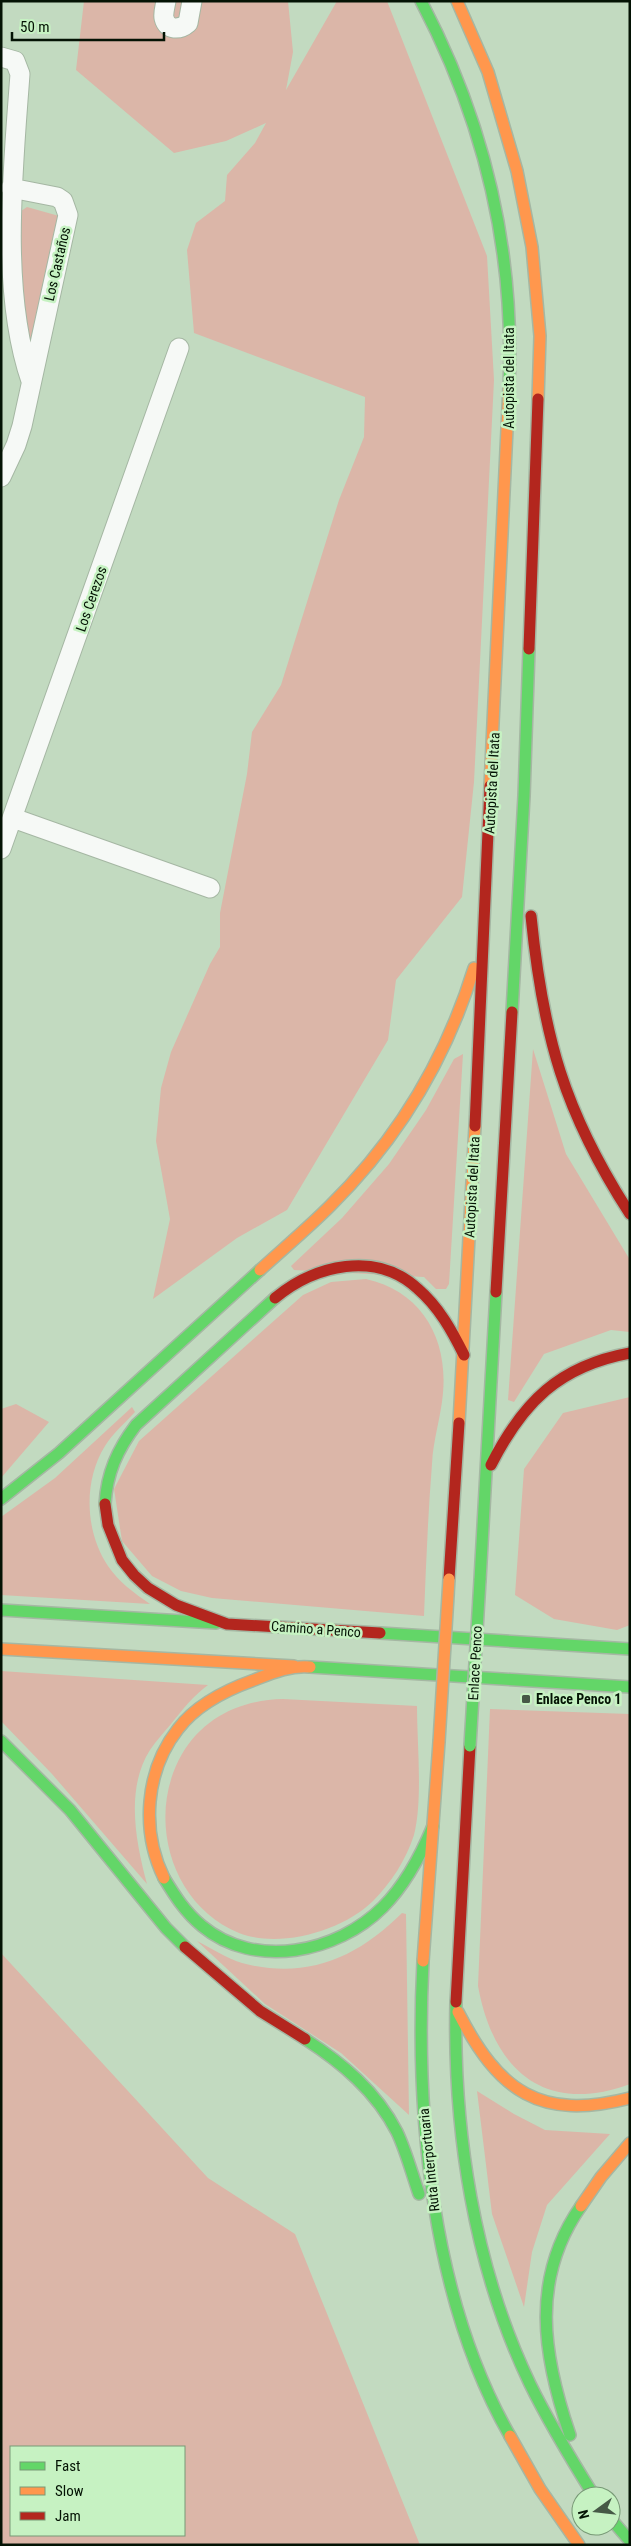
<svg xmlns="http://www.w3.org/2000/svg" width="631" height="2546" viewBox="0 0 631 2546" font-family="'Roboto Condensed',sans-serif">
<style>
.green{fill:#dbb6a8;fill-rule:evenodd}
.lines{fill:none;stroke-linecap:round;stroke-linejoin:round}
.street-casing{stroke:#a5b7a3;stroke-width:21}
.fast-casing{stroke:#a5b7a3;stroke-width:14}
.slow-casing{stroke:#a5b7a3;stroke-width:14}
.jam-casing{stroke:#a5b7a3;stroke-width:14}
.street{stroke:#f6f9f6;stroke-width:19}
.fast{stroke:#63d668;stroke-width:11}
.slow{stroke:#ff974d;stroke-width:11}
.jam{stroke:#b3261e;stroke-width:11}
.fast-bridge-casing{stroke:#a5b7a3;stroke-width:14;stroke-linecap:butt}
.slow-bridge-casing{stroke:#a5b7a3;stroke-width:14;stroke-linecap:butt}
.fast-bridge{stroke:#63d668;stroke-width:11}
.slow-bridge{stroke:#ff974d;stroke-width:11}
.poi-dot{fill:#465946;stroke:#c6f2c2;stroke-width:2}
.labels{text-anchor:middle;stroke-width:5;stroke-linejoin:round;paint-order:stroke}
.street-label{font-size:14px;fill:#041304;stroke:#c6f2c2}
.poi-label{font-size:14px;font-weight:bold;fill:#041304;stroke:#c6f2c2;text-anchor:start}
</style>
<rect width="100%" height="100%" fill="#c2dac0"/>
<!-- green -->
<path class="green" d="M84 1H288L293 52 286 90 337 1H387L487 256 494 380 474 782 462 897 396 980 388 1040 287 1210 237 1238 153 1299 170 1219 156 1141 161 1088 171 1052 210 964 220 947V913L247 774 252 732 281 685 339 500 364 437 365 397 194 333 187 250 196 223 225 201 227 175 255 143 266 123 226 141 174 153 76 70Z
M27 207 59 216 30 342 25 332 18 213Z
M533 1049 566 1154 630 1260V1332L611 1330 544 1354 514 1402 508 1400Z
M463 1054 449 1284 446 1289H436L424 1277 294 1270 291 1266 342 1218 389 1164 426 1110 454 1059Z
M366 1279C421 1291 448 1338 443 1393 441 1417 433 1440 432 1464 428 1514 426 1565 424 1616L212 1598 181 1591 152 1576 122 1541 114 1489 139 1441 303 1295 331 1282Z
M630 1397V1625L617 1630 554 1619 515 1595 524 1469 563 1413Z
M16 1404 49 1422 1 1478V1409Z
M132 1407 135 1412C125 1423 113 1433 105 1446 83 1481 85 1532 108 1566 119 1582 134 1593 150 1604L1 1595V1517L55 1478Z
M1 1671 208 1685C193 1696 183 1709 171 1724 164 1732 156 1741 150 1750 125 1789 136 1843 147 1884L52 1774 1 1721Z
M283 1699 417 1706C417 1744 423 1800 414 1835 406 1860 391 1883 373 1901 343 1931 279 1949 239 1933 170 1905 146 1816 182 1754 204 1717 241 1700 283 1699Z
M490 1709 630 1714V2084C544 2116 493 2069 478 1986Z
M402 1913 406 1914 409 2115 341 2053 265 2004 197 1941C211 1948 226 1958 242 1963 306 1980 357 1958 402 1913Z
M1 1953 208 2178 295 2234 420 2545H1ZM11 2447H184V2535H11Z
M477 2091 514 2114 545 2130 610 2134 547 2205 532 2252 524 2307 492 2214Z"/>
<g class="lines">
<!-- street casing -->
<g class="street-casing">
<path id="street" d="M166 1C165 7 163 13 164 18 167 31 180 30 188 23L192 1
M1 57 15 61 20 74C13 170 0 291 31 381
M1 477 16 445 22 426 68 215 63 201 57 197 11 188
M13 818 210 888
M1 849 179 348"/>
</g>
<!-- fast casing -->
<g class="fast-casing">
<path id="fast" d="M421 1C484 121 515 251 509 387
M512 1012 524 796 529 649
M1 1499 59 1453 260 1270
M105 1504C107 1473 117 1450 136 1425L275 1298
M480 1580 496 1292
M1 1610 216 1623
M380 1633 630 1649
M310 1667 630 1687
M1 1741 70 1810 166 1928 185 1947
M164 1878C175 1896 185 1912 202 1926 255 1970 337 1953 383 1907 406 1884 421 1855 433 1826
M423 1961C415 2115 432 2300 510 2436
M456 2002C453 2131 474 2267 530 2384 549 2423 571 2459 594 2496
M305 2039C342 2063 376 2091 397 2132 406 2151 412 2174 419 2194
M570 2435C543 2356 530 2279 581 2206
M611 2519 630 2541"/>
</g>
<!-- slow casing -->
<g class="slow-casing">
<path id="slow" d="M457 1 488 72 517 171 532 247 540 336 538 399
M490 786 509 387
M260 1270C283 1249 308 1228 330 1206 398 1139 446 1059 474 968
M459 1423 475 1126
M1 1649 294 1666
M164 1878C141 1831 145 1771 178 1729 196 1705 226 1690 254 1680 272 1673 291 1665 310 1667
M423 1961 439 1742
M458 2012C499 2092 540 2121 630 2098
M581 2206 601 2177 630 2143
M510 2436 540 2489 579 2545"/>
</g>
<!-- jam casing -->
<g class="jam-casing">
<path id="jam" d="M529 649 538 399
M531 916C543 1036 564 1112 630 1214
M475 1126 490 786
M496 1292 512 1012
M275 1298C315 1265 376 1250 418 1289 439 1307 452 1331 464 1355
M491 1465C523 1402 559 1366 630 1353
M105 1504 108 1525 122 1560 134 1575 148 1588 176 1605 227 1624 380 1633
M449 1579 459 1423
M185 1947 260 2011 305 2039
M456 2002 470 1746"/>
</g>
<!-- street -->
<use href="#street" class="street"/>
<!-- fast -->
<use href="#fast" class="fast"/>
<!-- slow -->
<use href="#slow" class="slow"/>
<!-- jam -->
<use href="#jam" class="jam"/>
<!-- fast-bridge casing -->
<g class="fast-bridge-casing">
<path id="fast-bridge" d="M470 1746 480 1580"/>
</g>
<!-- slow-bridge casing -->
<g class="slow-bridge-casing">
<path id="slow-bridge" d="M439 1742 449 1579"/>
</g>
<!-- fast-bridge -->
<use href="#fast-bridge" class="fast-bridge"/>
<!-- slow-bridge -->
<use href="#slow-bridge" class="slow-bridge"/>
</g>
<!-- markers -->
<rect class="poi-dot" x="521" y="1694" width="10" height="10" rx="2.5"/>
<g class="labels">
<!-- street labels -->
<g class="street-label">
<text transform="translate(57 264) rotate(-77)" y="5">Los Castaños</text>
<text transform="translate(509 378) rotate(-90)" y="5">Autopista del Itata</text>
<text transform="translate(91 599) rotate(-71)" y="5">Los Cerezos</text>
<text transform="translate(492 783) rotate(-87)" y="5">Autopista del Itata</text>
<text transform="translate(472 1187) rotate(-87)" y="5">Autopista del Itata</text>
<text transform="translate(316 1629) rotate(4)" y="5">Camino a Penco</text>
<text transform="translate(475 1663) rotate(-87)" y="5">Enlace Penco</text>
<text transform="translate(429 2160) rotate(-96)" y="5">Ruta Interportuaria</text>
</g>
<!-- poi labels -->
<g class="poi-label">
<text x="536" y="1704">Enlace Penco 1</text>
</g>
</g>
<!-- border -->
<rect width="631" height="2546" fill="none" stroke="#041304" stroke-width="5"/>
<!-- legend -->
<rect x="10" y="2446" width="175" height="90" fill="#c6f2c2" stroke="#789976"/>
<rect x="20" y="2462" width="25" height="8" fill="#63d668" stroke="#789976"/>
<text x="55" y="2471" font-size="15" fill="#041304">Fast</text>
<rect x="20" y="2487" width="25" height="8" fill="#ff974d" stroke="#789976"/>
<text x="55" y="2496" font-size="15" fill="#041304">Slow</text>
<rect x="20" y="2512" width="25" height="8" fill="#b3261e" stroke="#789976"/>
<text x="55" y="2521" font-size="15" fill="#041304">Jam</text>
<!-- north arrow -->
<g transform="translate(596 2511) rotate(255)"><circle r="24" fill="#c6f2c2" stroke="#789976"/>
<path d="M0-4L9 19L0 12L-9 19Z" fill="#465946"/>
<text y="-8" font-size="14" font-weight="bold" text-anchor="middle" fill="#041304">N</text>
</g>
<!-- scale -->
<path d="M12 32v8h152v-8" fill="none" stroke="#041304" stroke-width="2.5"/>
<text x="20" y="32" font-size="15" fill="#041304" stroke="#c6f2c2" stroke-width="4" paint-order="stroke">50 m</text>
</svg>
